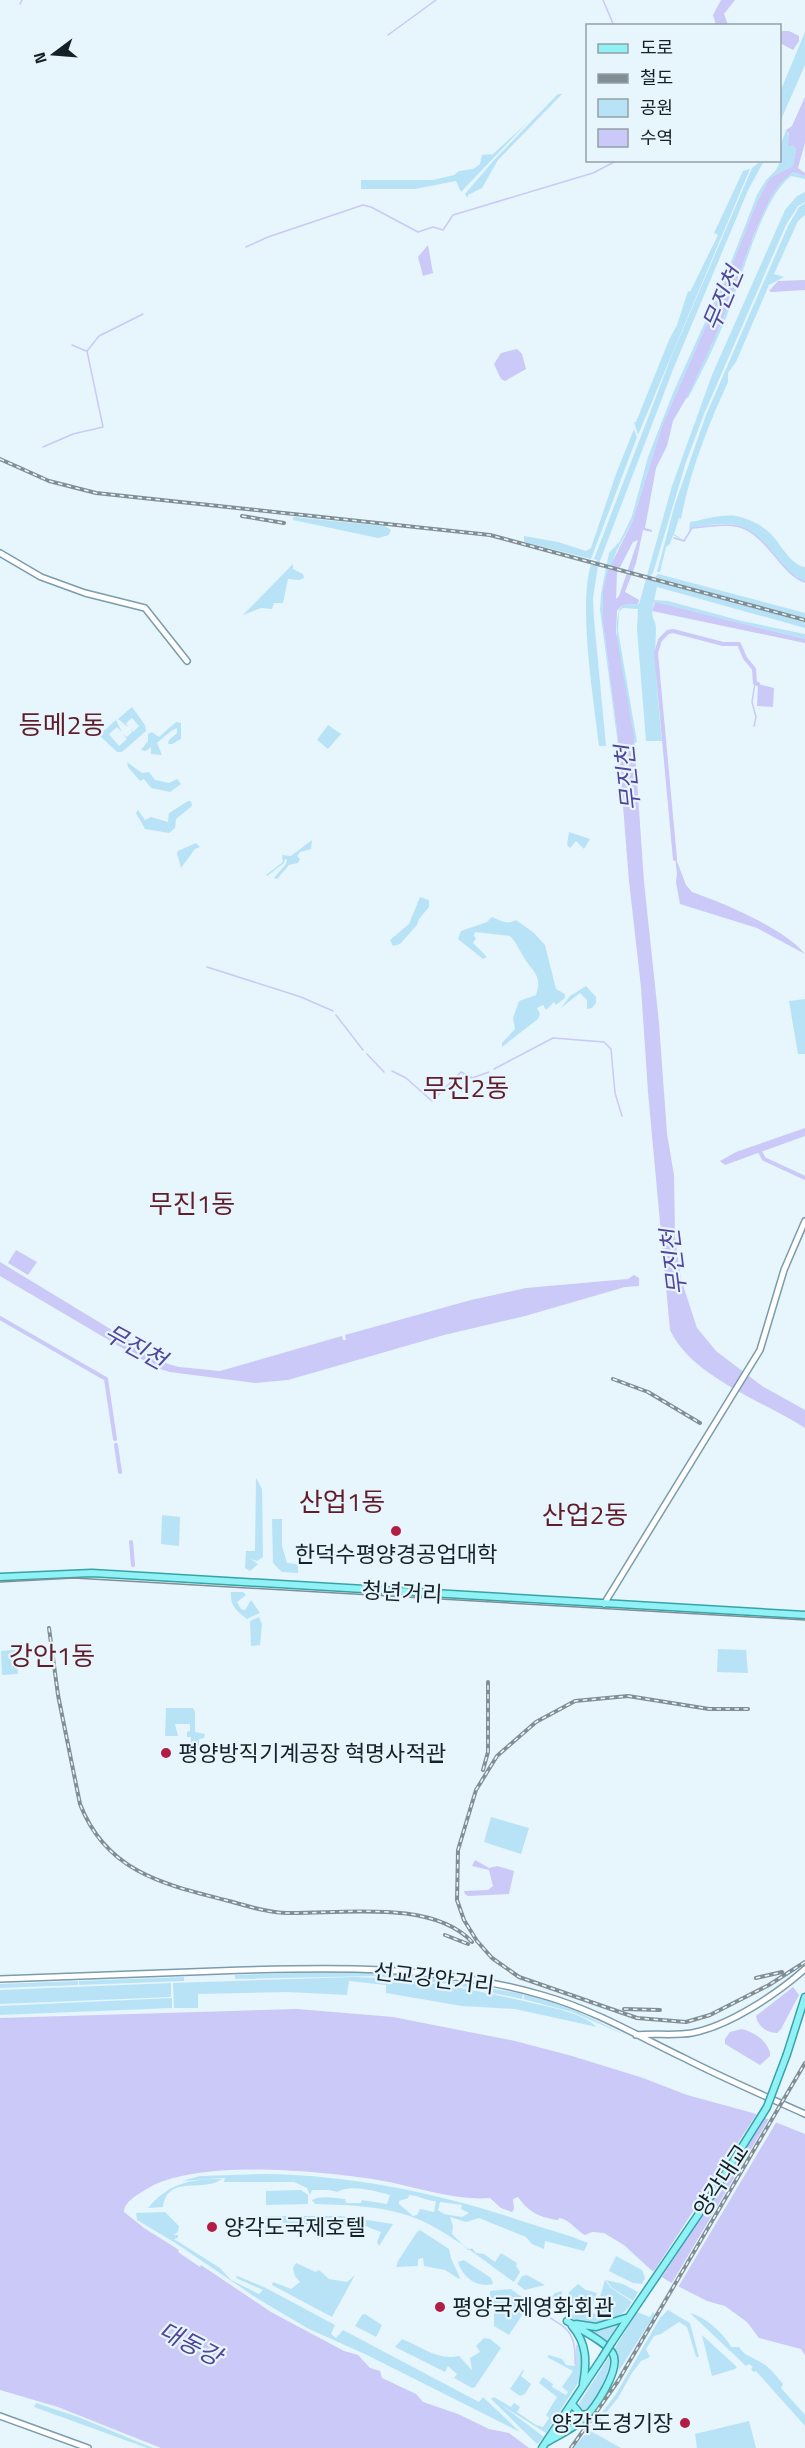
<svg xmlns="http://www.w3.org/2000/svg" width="805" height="2448" viewBox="0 0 805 2448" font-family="'Titillium Web','Noto Sans KR',sans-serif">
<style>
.green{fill:#b8e3f7;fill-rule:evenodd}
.water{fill:#cac9f7;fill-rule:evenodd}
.pier{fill:#e7f5fc}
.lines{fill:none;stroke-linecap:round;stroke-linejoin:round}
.stream{stroke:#cac9f7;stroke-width:1.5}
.canal{stroke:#cac9f7;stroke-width:4}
.secondary-casing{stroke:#7b9cac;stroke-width:8}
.primary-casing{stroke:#36a3a9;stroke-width:9}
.secondary{stroke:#fff;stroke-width:5}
.primary{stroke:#91f2f5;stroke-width:6}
.tram{stroke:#818f95;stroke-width:1.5}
.rail-casing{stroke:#818f95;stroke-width:4}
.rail{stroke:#e7f5fc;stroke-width:1.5;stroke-dasharray:4.5;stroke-linecap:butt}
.primary-bridge-casing{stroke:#36a3a9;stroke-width:9;stroke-linecap:butt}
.primary-bridge{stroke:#91f2f5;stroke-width:6}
.poi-dot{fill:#b11e45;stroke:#e7f5fc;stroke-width:2}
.labels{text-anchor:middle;stroke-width:4.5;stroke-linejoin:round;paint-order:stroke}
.poi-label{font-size:22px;fill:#142227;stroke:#e7f5fc;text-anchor:start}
.street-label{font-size:22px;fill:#142227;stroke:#e7f5fc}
.water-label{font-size:24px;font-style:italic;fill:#51459c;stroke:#e7f5fc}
.quarter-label{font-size:26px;fill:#611c29;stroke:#e7f5fc}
</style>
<rect width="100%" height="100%" fill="#e7f5fc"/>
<!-- green -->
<path class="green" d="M805 32V65L780 122V92Z
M558 94H562L498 160 482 188 468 195V198L465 194 494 160Z
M527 123 461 192 456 181 415 189H361V180H433L454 175 459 171 473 169 480 164 482 155 493 154Z
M786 130 796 149 793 166 773 176 767 182 754 209 727 278 662 426 633 520 616 552 603 591V622L617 730 618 745 600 610 601 594 609 553 620 541 632 516 648 457 673 393 724 280 757 195 766 180 776 170 780 162V147Z
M762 160 764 161 749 188 674 367 598 566 593 598 594 619 606 746H599C594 702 578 605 591 565H596L597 560 594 559 672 355 752 168Z
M750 169 638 435 634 422H636L669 340 677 325 688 291 690 292 718 235 714 233 743 171Z
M793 172 805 176V179L791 176C763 197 744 271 731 305 719 337 704 368 688 398H686L722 322 754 234 770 199 781 181Z
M805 192V202L798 206 786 225 704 414 686 462 653 573 648 578 805 622V628L657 587 654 600 668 601 742 621 805 634V639L654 602C649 619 656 619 656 628 654 664 658 703 662 741H646L637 629 638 609 623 608 619 612 618 630 637 742 634 743C631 712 606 627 622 605L639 604 672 486 712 375 785 210 797 196Z
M805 203V215L798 221 774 274 784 277 769 285 736 362 728 373V382C708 426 690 471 681 519L679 518 674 534 683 540 689 533 690 522C705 520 719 514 736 516 748 518 764 526 772 535 781 545 791 565 805 567V582C795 578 787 569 780 561 748 523 740 519 692 528L683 541 673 535 670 544 666 547 660 572H657L675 504 706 415 788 226 799 207Z
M634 429 637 437 591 559 524 542V536L558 542 586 551 591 548 616 474Z
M293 517 385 526 391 530 389 535 378 538 293 520Z
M293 564V569L303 574 304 578 299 580 288 579 283 603H274L272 609 261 608 243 615Z
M658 574 805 613V619L655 577Z
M132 707 145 725 146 731 122 752H117L99 735 116 720 122 732 117 727 109 734 119 746 127 739 123 734 127 737 132 732 130 728 133 732 139 726 132 718 126 723 128 727 118 719Z
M176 722 181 723V739L172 744H168L169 740 177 733V728L171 731 157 743 162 755 151 754V747L146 751 141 750 148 741V734L152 732 159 737Z
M328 725 341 734 328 749 317 740Z
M127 762 142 773 149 772 155 780 169 783 177 779 181 784 170 792 151 788 144 779 140 781 128 767Z
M188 801H191L192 806 176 819 175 828 169 833 145 829 136 813 138 810 145 820 151 817 168 822 169 813Z
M569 832 590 839 584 849 576 841 570 848 567 845Z
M312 840 311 849 300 852 297 856 300 859 298 863 289 865 277 879 274 878 286 864 287 859H285L284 863 267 876 266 875 283 862 282 855 291 856Z
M196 843 200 847 195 849 181 868 177 853 178 851Z
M420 897 429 900V907L419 919 417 925 400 944 393 946 390 940 409 924Z
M492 917C501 921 507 925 516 920L534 933 545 945 556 989 565 994V998L556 1005 554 1002 546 1010 543 1005 537 1008 540 1014 538 1019 502 1047V1043L515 1029 513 1018 519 1001 536 995C543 974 532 972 523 956 519 949 516 942 510 936L475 932 474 936 476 938 473 943 487 957 483 959 458 939 461 931 487 922Z
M586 986 596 997V1003L592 1008 587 1009V1000L580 993 561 1008 570 996Z
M805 999V1054H798L789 1001Z
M256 1478 262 1489 263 1557 257 1561 251 1559 258 1564 250 1571 245 1568 246 1551H255Z
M162 1515 180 1517 179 1546 161 1544Z
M272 1519H282V1546L287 1563 298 1564V1573L282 1572 273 1563Z
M231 1592H243L246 1595 237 1602 241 1609 245 1610 251 1600 260 1613 247 1619C236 1610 230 1606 231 1592Z
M259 1617 262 1624 260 1645 251 1646 250 1621Z
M718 1649 746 1650 748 1673 717 1672Z
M16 1650 18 1674 2 1675 1 1651Z
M166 1708H193L195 1712V1732L205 1734 204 1738 199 1739V1751H191V1737H187V1732L190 1731V1724H175L178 1736H165Z
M491 1817 529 1828 521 1854 484 1842Z
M355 1971 416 1975 523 1994 522 1999 451 1984 377 1976 235 1979V1975Z
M184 1977V1981L79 1985V1981Z
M354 1977C417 1978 476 1990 537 2004 557 2009 582 2013 597 2027L515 2009 462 2006 386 1993V1985L349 1981 347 1995 287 1992 198 1994V2008H174L173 1983Z
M78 1981V1985L0 1988V1984Z
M171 1983V1997L0 2004V1990Z
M525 1994 562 2004 630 2037 572 2012 523 1999Z
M172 1998V2008L0 2015V2006Z
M263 2174C355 2175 443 2194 531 2224 550 2230 569 2235 588 2243L584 2251 545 2241 544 2249 532 2244 526 2237 479 2218 466 2222 450 2217 453 2226 452 2234 468 2250 472 2248 476 2253 484 2254 495 2262 501 2253 517 2263 516 2266 520 2272 514 2282C487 2263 450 2233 420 2220 388 2206 350 2205 315 2204L312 2200C320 2195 336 2198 345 2199L346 2203H361L362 2200 387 2204 390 2195C373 2191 353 2184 337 2192L329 2190H312L310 2195 307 2188 294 2182H224L225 2178H222L182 2181 200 2176ZM409 2195C419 2195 425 2201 436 2201L434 2212 420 2209 417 2215 413 2216 399 2204V2201L408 2198ZM440 2202 462 2205 461 2209 469 2213 462 2217 444 2214 438 2210Z
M222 2179C204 2193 167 2174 163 2207L148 2208C169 2183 190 2179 222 2179Z
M301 2190 308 2195V2204L266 2205V2191Z
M165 2212 179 2226 178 2232 173 2235H178V2238L174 2239 220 2268 231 2280 259 2294 263 2290 236 2278 237 2276 266 2288 335 2325 331 2334 336 2338 343 2330 479 2402 483 2397 520 2432 367 2355 309 2329 258 2299 177 2244 137 2220 136 2213Z
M266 2216H340L393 2224 379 2246 377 2242 381 2232 358 2223 351 2226 337 2223 289 2225 280 2221H268V2230H265Z
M420 2230 449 2249 451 2258 460 2278 459 2279 445 2270 424 2266 423 2258 418 2259V2266L396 2267 398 2261 417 2232Z
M616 2256 642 2270 645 2278 642 2284 633 2283 609 2271Z
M464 2260 491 2278 493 2284C477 2288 463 2278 458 2262Z
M296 2263 316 2272 319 2270 329 2279 347 2282 355 2275 332 2317 272 2285 273 2282 291 2289 300 2282 295 2276 293 2268Z
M527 2275 545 2285 525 2290 517 2284 522 2276Z
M605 2280 611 2288 632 2302C616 2331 573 2329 553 2305L552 2297 555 2293 562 2291 561 2298H568L569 2292 578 2284 586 2290 597 2293 590 2311 598 2316 607 2304 600 2297Z
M606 2280 623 2284 638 2292 633 2301 612 2288Z
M511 2289 530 2303 509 2335 494 2326V2308L488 2302 490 2299V2291Z
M668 2310 690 2323 699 2357H696L687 2327 679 2322 661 2334 654 2336 646 2349 650 2357 641 2361 632 2373 618 2398 601 2419 605 2422 598 2431 591 2427 616 2394 660 2318Z
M637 2312 650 2317 653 2312 655 2314 585 2424 582 2422C593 2411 616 2382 619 2367 620 2360 617 2355 615 2348Z
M690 2313C705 2317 724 2333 731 2347H739C745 2357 754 2357 762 2363 771 2368 777 2377 783 2384L781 2388 805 2415V2426L756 2371 754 2372 751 2369 753 2367 749 2364 746 2366Z
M365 2314 382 2325 376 2337 355 2326 362 2315Z
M620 2323 606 2344 586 2329 606 2328Z
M702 2335 737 2367 735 2369 712 2376Z
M484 2338 490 2339 501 2348 475 2387 472 2388 454 2378 457 2374 448 2366 445 2372 395 2347 402 2339C420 2346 438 2361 459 2356L472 2370 470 2358 480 2352 476 2346Z
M580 2344 583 2358 581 2378 546 2433 503 2406 544 2437 537 2444 491 2399 494 2397 511 2407 514 2403 520 2407 517 2412 536 2425 543 2427 549 2418 546 2415 557 2397 539 2383 543 2377 553 2384 552 2387 566 2395 568 2392 562 2387 573 2371 547 2357 549 2355 562 2359 566 2365 575 2366 576 2345Z
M611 2354V2372L587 2412 578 2410V2405Z
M523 2370 524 2371 521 2376 531 2384 525 2394 520 2396 510 2389Z
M36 2403 78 2417 153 2448H147L34 2407Z
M749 2421 756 2448H697L695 2434Z
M589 2430 621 2448H573Z"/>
<!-- water -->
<path class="water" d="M721 0H735L724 14 728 25H716L713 15Z
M780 31H789L799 36V41L793 50 780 43Z
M805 97V143L798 168 805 173V176L793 172 781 182 770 199 754 234 722 322 688 395 673 421 667 446 656 468 645 528 652 530V532L643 530 636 563 625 592 639 600 638 604 622 605 617 611 616 632 634 737 644 882 659 1023 667 1134 674 1175 675 1237 681 1279 697 1328 716 1351 762 1386 805 1410V1428C763 1401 692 1377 670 1330L648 1092 641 987 629 881 617 730 603 622V591L608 571 633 520 662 426 727 278 754 209 767 182 773 176 793 166 796 149 793 145 788 146 789 134 786 130 792 126ZM638 540 619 596 616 599 617 573 633 542Z
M428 245 433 273 423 276 418 257Z
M805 280V290L772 292 769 291 778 281Z
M517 349 522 354 526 369 505 381 501 379 494 364 501 353Z
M655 602 805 639V643L652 611Z
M758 684 774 688 773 707 757 706Z
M675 856 686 885 692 892C723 903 784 928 805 954L757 928 680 904 676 882 677 874Z
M805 1128V1136L725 1165 720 1161 736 1152Z
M16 1250 37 1262 28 1275 8 1263Z
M0 1262 168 1364 179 1367 220 1371 342 1336 343 1340H346L345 1335 471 1300 526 1288 628 1279 634 1275 639 1278V1286L625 1287 525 1316 444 1335 288 1380 255 1383 170 1372 157 1368 131 1353 127 1355 124 1349 0 1276Z
M475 1860 489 1868 497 1866 514 1871 509 1894 468 1896 465 1894 464 1891 488 1890 493 1886 489 1870 472 1866Z
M793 1987 799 1995 781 2029 777 2033C767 2033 758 2027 756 2016Z
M297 2009 393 2017 515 2041 572 2056 643 2078 687 2095 753 2113 805 2134V2355L801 2349 759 2338 747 2322 725 2306 707 2301 668 2281 650 2269 624 2245 604 2233 592 2232 585 2235C574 2229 571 2220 559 2218L558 2220C538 2217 529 2212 518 2197L513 2199 514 2209 512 2212 501 2208 490 2198C453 2201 415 2186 378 2180 320 2171 195 2158 145 2190 137 2195 124 2202 124 2212L144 2228 179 2250 178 2252 200 2267 201 2265 271 2312 344 2351 358 2355 370 2368 380 2371 382 2378 416 2394 423 2402 458 2414 489 2429 509 2433 529 2448H161L58 2407 0 2390V2018Z
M742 2029C755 2033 765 2039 770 2052V2056L760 2065 725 2044V2039L730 2032Z"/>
<!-- pier -->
<path class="pier" d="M758 2112 766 2115 757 2131 660 2280 652 2274Z
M770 2117 777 2121 677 2289 670 2286Z"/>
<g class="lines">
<!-- stream -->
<path class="stream" d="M603 0 614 26
M20 4 22 0
M388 35 436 0
M246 247 268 237 363 205 371 207 418 232 433 227 443 230 453 215 593 173 618 160
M72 345 86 351
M43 447 73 434 103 427 87 351 99 336 143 314
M674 538 684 541 692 528C742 522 747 522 780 562 787 570 795 579 805 582
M754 726 756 717 752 702 755 683
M207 967 301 997 333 1011
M336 1015 363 1050
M367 1054 384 1072
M494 1069 553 1038 604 1042 611 1049 615 1093 622 1116
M392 1071 406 1078 432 1101 461 1072 472 1078 489 1072
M536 2309C563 2327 577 2327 575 2364"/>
<!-- canal -->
<path class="canal" d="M675 859 656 653 660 640 668 632 673 631 723 644H739L745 658 754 669 755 683 758 684
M758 1148 764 1159 805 1178
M0 1318 106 1379 115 1439
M116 1445 120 1472
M131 1542 133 1565"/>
<!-- secondary casing -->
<g class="secondary-casing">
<path id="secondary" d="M0 553 41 577 85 593 145 608 187 661
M604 1604 760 1350 784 1270 805 1221
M0 1979C72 1976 145 1974 217 1971 328 1967 437 1964 545 1996 594 2010 640 2037 686 2059 725 2079 765 2096 805 2114
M636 2035C654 2033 674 2036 692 2033 729 2026 777 1994 805 1969
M0 2416 88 2448"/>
</g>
<!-- primary casing -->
<g class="primary-casing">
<path id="primary" d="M0 1577 92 1573 805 1615
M787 2054 805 1997
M576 2324 596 2327 629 2317
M572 2326C587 2343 587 2362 583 2384
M612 2342 641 2299
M572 2404 581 2415 588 2414
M547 2442C559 2435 573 2429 583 2419 595 2409 621 2369 613 2354 607 2342 579 2329 567 2321
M542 2448 602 2358"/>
</g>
<!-- secondary -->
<use href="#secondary" class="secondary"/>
<!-- primary -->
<use href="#primary" class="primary"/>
<!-- tram -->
<path class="tram" d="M0 1582 74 1578 805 1620"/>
<!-- rail casing -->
<g class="rail-casing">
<path id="rail" d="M0 459 49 481 96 493 490 535 805 620
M242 516 284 523
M613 1379 648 1392 700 1423
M49 1628 58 1695 80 1804C106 1871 162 1884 225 1900 245 1905 267 1913 288 1913 341 1914 432 1899 472 1942
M748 1709H709L628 1696 575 1701 536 1722 497 1756 476 1790 458 1850 457 1900 464 1920 477 1941 492 1958 519 1977 637 2018 686 2022 710 2015 769 1985 805 1962
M483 1770 488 1752V1682
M445 1935 468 1944
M756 1978 782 1972
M624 2009 660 2010
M571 2448 618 2381 805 2063"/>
</g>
<!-- rail -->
<use href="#rail" class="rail"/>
<!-- primary-bridge casing -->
<g class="primary-bridge-casing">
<path id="primary-bridge" d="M641 2299 715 2190 767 2107 787 2054
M602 2358 612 2342"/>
</g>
<!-- primary-bridge -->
<use href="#primary-bridge" class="primary-bridge"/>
</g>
<!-- markers -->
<g class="poi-dot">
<circle cx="396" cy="1531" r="6"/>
<circle cx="166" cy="1753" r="6"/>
<circle cx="212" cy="2227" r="6"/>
<circle cx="440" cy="2307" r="6"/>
<circle cx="685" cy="2423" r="6"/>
</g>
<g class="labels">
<!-- poi labels -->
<g class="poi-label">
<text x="396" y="1562" text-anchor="middle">한덕수평양경공업대학</text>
<text x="178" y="1761">평양방직기계공장 혁명사적관</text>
<text x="224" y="2235">양각도국제호텔</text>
<text x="452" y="2315">평양국제영화회관</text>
<text x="673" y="2431" text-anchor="end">양각도경기장</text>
</g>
<!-- street labels -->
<g class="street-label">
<text transform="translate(402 1592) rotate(3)" y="8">청년거리</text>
<text transform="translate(434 1978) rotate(7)" y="8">선교강안거리</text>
<text transform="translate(721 2180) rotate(-57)" y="8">양각대교</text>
</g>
<!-- water labels -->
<g class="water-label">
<text transform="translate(723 299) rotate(-67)" y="8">무진천</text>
<text transform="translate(628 778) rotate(-96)" y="8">무진천</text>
<text transform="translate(674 1262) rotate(-97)" y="8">무진천</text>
<text transform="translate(135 1347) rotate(29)" y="8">무진천</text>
<text transform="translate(190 2344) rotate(27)" y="8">대동강</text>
</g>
<!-- quarter labels -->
<g class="quarter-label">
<text x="62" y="734">등메2동</text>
<text x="466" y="1097">무진2동</text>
<text x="192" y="1213">무진1동</text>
<text x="342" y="1511">산업1동</text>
<text x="585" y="1524">산업2동</text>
<text x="52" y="1665">강안1동</text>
</g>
</g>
<!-- legend -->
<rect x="586" y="24" width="195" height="138" fill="#e7f5fc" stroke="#93a1a7" stroke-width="1.5"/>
<rect x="598" y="44" width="30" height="9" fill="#91f2f5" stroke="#93a1a7" stroke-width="1.5"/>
<text x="640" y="54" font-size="18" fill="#142227">도로</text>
<rect x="598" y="74" width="30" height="9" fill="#818f95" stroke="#93a1a7" stroke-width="1.5"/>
<text x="640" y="84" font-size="18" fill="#142227">철도</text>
<rect x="598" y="99" width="30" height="18" fill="#b8e3f7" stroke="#93a1a7" stroke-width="1.5"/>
<text x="640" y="114" font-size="18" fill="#142227">공원</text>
<rect x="598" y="129" width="30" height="18" fill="#cac9f7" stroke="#93a1a7" stroke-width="1.5"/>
<text x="640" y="144" font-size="18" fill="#142227">수역</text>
<!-- north arrow -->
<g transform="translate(54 54) rotate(254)" stroke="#e7f5fc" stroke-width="4.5" paint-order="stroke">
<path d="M0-4.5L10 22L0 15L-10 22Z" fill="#142227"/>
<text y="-9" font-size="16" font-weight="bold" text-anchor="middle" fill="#142227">N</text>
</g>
</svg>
